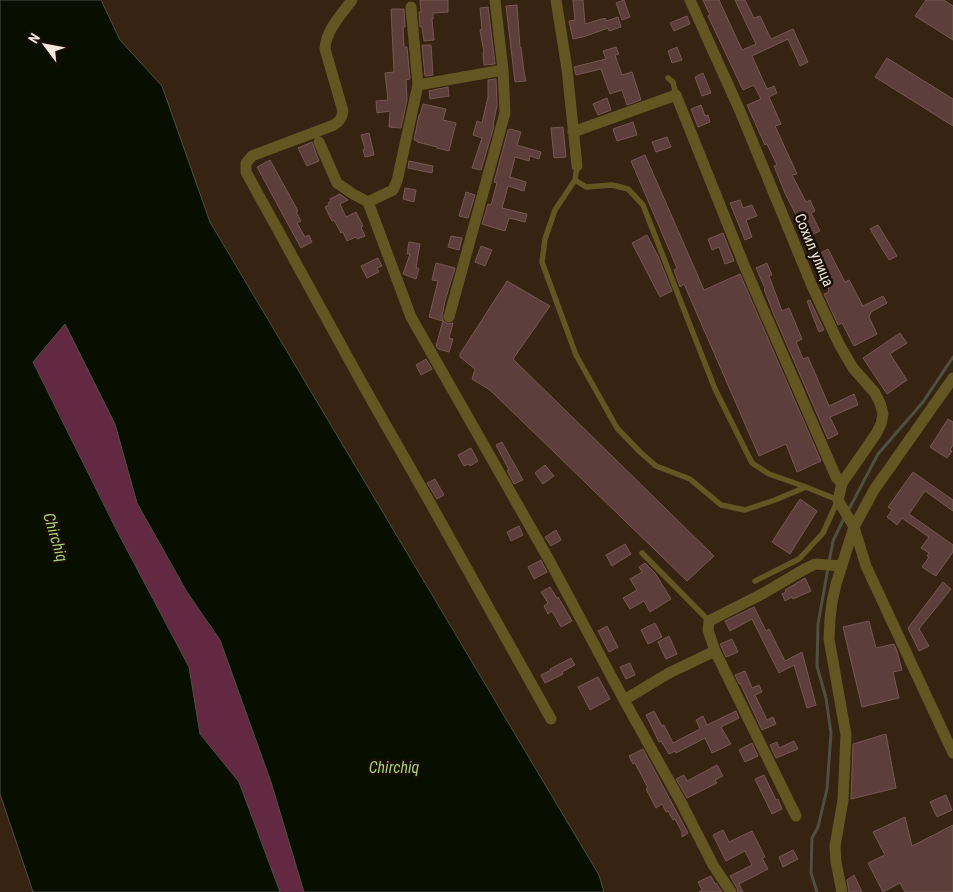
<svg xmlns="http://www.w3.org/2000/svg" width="953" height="892" viewBox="0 0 953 892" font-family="'Roboto Condensed',sans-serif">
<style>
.green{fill:#642942}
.water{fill:#080f00;stroke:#4e5042}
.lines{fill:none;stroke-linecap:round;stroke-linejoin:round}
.stream{stroke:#4e5042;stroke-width:3}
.building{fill:#5c3f3b;stroke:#765853}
.lane{stroke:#645622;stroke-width:5.5}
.street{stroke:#645622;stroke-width:11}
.labels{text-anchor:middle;stroke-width:5;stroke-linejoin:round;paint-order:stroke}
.street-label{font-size:15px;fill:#f3e6db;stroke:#170e07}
.water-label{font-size:16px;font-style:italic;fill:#aad06f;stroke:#170e07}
</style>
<rect width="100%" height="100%" fill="#362311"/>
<!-- green -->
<path class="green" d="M65 323 115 424 137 503 187 592 220 640 271 782 304 892H280L239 782 200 734 189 667 116 529 33 362Z"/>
<!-- water -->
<path class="water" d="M0 0H101L120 40 162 86 210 222 599 875 604 892H304L271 782 220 640 187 592 137 503 115 424 65 324 33 362 116 529 189 667 200 734 239 782 280 892H33L0 794Z"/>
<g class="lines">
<!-- stream -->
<path class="stream" d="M848 511 878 454 923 402 953 357
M829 562 833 541 845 516
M817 892 811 873 812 838 818 827 827 789 831 733 826 698 817 666 818 624 828 568"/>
</g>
<!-- building -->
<path class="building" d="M420 0H448V12L433 13V19H432L434 40 424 41 422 27H420L419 12H421Z
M573 0H583L585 24 605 18 606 21 618 17 621 27 609 31 608 28 583 37 573 39 569 21 575 20Z
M624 0 630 17 622 20 616 3Z
M703 0H719L742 50 756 44 735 0H745L754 18 760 16 771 39 793 29 808 62 800 66 788 39 752 56 767 89 774 86 777 93 769 97 781 124 775 126 797 174 792 175 806 202 810 200 815 211 811 213 820 231 807 237 785 193 774 166 777 165 767 144 765 145 747 105 761 99 754 85 743 90 708 16 710 15Z
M926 0H944L953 6V40L915 16Z
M517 5 520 47H521L524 72 526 81 515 82 506 6Z
M488 7 495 64 484 65 483 53H484L480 30 482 29 480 8Z
M391 9H404L405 27H403L404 47H407L410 79 406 80 407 100 401 128 389 127 390 111 377 113 376 101 388 100 385 73 394 72Z
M687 16 690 24 674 31 670 23Z
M422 45H431L433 75 425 76Z
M616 47 619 54 615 55 622 75 632 72 641 100 627 105 622 90 610 94 601 69 576 75 574 67 606 59 603 51Z
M677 47 682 60 672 63 668 51Z
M887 58 953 99V126L875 77Z
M703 73 711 93 702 96 695 77Z
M496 79 497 106 493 125 494 126 481 170 472 168 482 138 473 135 477 121 482 123 488 97V80Z
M448 87 449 96 430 99 429 91Z
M607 98 611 110 598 115 593 104Z
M423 104 446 109 443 120 456 123 449 151 437 148V147L417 142V141L414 140 419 115H420Z
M701 105 705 116 708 115 710 122 698 127 691 109Z
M633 122 637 135 617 141 613 129Z
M563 127 566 157 554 158 551 128Z
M510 129 521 132 517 145 541 152 539 159 530 156 529 161 515 157 510 177 526 182 524 191 508 186 502 208 527 214 525 222 509 218 505 231 482 224 488 204 491 205 497 183 494 182 496 175 508 130Z
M369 133 374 155 365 157 363 150 365 149 361 135Z
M667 137 671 147 656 152 652 142Z
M312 142 319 161 307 166 298 148Z
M645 155 704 290 740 274 821 461 797 472 786 444 759 456 684 284 680 287 674 270 677 268 631 161Z
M270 160 298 211 296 212 301 221 297 223 305 237 309 235 312 242 301 248 257 167Z
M409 161 433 166 432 173 408 168Z
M405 188 416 190 414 202 403 199Z
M466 192 475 195 468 218 459 216Z
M340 194 348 200 340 204 346 217 356 212 363 226 361 227 365 236 357 239 356 237 347 241 343 232 341 233 334 220 332 221 325 207 329 205 328 203 331 201 330 199Z
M740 200 743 208 752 205 757 216 746 220 752 237 745 240 730 203Z
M878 225 897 256 889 260 870 229Z
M723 233 734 261 725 264 719 247 712 250 708 239Z
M647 235 658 256 672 291 660 297 632 243Z
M451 236 462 238 459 250 448 247Z
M409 242 420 244 416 267 419 269 416 279 403 274 410 254H407Z
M481 246 492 250 485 266 475 262Z
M828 249 845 282 849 280 863 306 883 296 887 303 871 312 869 317 877 334 854 346 842 323 838 325 824 294 828 293V291L829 290 813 257Z
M378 258 382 266 377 268 379 272 367 278 361 266Z
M436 263 455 268 445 301 442 316 443 321 429 317 438 281 432 280Z
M767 263 772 275 769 276 782 311 789 308 802 339 796 342 803 359 808 357 829 406 854 394 858 405 830 417 838 434 828 439 774 315 764 289 765 288 756 268Z
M507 281 550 306 513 359 714 556 687 581 490 390 472 379 475 369 460 357V354Z
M810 300 824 330 819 332 807 301Z
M443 321 448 324 453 323 449 338 453 339 449 352 438 349 436 346Z
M900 333 907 343 890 354 907 380 887 394 863 358Z
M426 359 432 369 421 375 416 365Z
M948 419 953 422V445L950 450 952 451 947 458 930 447Z
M502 442 523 480 514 484 507 470H509L496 445Z
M471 448 478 461 470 466 469 464 464 466 458 455Z
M545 465 554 476 543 484 535 473Z
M913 472 953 500V511L925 491 909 514 953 545V552L936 576 922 567 929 557 927 556 929 553 921 548 929 537 902 518 897 525 887 517 892 510 888 507Z
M435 479 444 495 437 499 427 483Z
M800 499 817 511 790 554 772 542Z
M519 526 523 535 511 541 507 532Z
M556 530 561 540 551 546 545 537Z
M625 544 631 554 612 566 606 555Z
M541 560 547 572 534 579 528 567Z
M645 563 655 573 671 599 650 612 644 601 630 609 623 598 637 590 630 579 642 572 639 567Z
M805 578 811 591 793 599 792 597 785 601 782 594 786 592 785 590Z
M943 582 951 589 919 629 929 646 919 651 908 628Z
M550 587 557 598 558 597 572 621 561 627 552 611 548 614 544 606 548 603 541 592Z
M754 607 766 631 769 629 785 661 802 652 816 705 807 708 794 665 779 673 752 619 730 631 725 621Z
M869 621 876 648 894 644 897 651 902 670 893 672 899 698 862 707 843 627Z
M655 623 662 637 648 644 641 630Z
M607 626 618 647 609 652 598 631Z
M669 636 677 654 666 659 658 642Z
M732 639 738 652 726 657 720 644Z
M571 658 575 665 562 672 563 674 545 683 541 675 551 670 550 669Z
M630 663 635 675 626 679 620 667Z
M745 671 752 688 759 685 762 692 755 695 767 720 773 717 776 724 762 730 740 683 739 684 735 675Z
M598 677 610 699 590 710 578 687Z
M654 711 662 726 664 725 673 743 700 729 696 720 703 716 707 725 736 711 739 718 721 727 731 744 712 753 705 738 676 753 675 751 669 754 661 741 659 742 646 715Z
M886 734 896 788 851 799 853 744Z
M794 741 798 749 776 758 770 745 777 742 779 748Z
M752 743 758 756 745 762 739 750Z
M643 749 688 833 682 837V832L675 819 673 820 668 811 666 812 662 804 656 808 646 789 648 788 635 763 633 764 629 756Z
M717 765 723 776 715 780 717 783 687 798 676 779 684 775 687 781Z
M764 775 776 800 778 799 782 809 772 814 755 779Z
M946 795 952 810 937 817 930 802Z
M905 817 912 846 953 825V892H905L900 883 883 892 868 863 885 855 873 832Z
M723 830 729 842 752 831 765 857 762 858 768 869 739 884 743 892H738L737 888 730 876 752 865 745 851 726 861 713 835Z
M793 850 798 859 783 867 779 857Z
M854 875 862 892H849L847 880Z
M711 876 715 884 716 883 722 892H699L702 890 698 882Z"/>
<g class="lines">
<!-- lane -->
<path class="lane" d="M668 78 673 82 676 95
M577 166 575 180 555 210 545 239 542 262 576 355 617 428 640 452 656 466 690 479 721 505 745 510 775 500 806 487 838 500 823 533 799 559 755 581
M575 180 586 187 612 185 628 189 643 205 715 389 752 463 769 474 806 487
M642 553 709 621"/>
<!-- street -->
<path class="street" d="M352 0C341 15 326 30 325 49L343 111C342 118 340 121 334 125L252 156 246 163V172L363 385 428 499 551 719
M556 0 567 69 577 166
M690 0 740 111 812 286 839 344 853 368 875 393 880 403 883 414 881 424 876 434 842 483 838 500 854 527 866 566 953 753
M418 85 503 70
M573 132 676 95 744 265 836 477 842 483
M319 142 337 183 353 194 368 202 411 317 548 558 624 700 682 804 713 865 731 892
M368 202 393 190 397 181 418 85 411 7
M449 317 505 113 503 70 495 0
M715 651 796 816
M624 700 669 673 715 651 708 630 709 621 764 593 803 570 815 564 842 566
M842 892 836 862 835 846 843 800 846 735 829 639 830 619 832 602 836 584 854 527 874 490 953 378"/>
</g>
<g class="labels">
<!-- street labels -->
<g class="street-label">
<text transform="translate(814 250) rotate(67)" y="5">Сохил улица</text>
</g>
<!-- water labels -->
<g class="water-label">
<text transform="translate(56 537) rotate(73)" y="6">Chirchiq</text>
<text x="394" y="773">Chirchiq</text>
</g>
</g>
<!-- north arrow -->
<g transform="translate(45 45) rotate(302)" stroke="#170e07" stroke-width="4" paint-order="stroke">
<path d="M0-4L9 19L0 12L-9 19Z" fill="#f3e6db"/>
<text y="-8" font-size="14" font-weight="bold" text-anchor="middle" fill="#f3e6db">N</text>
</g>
</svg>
